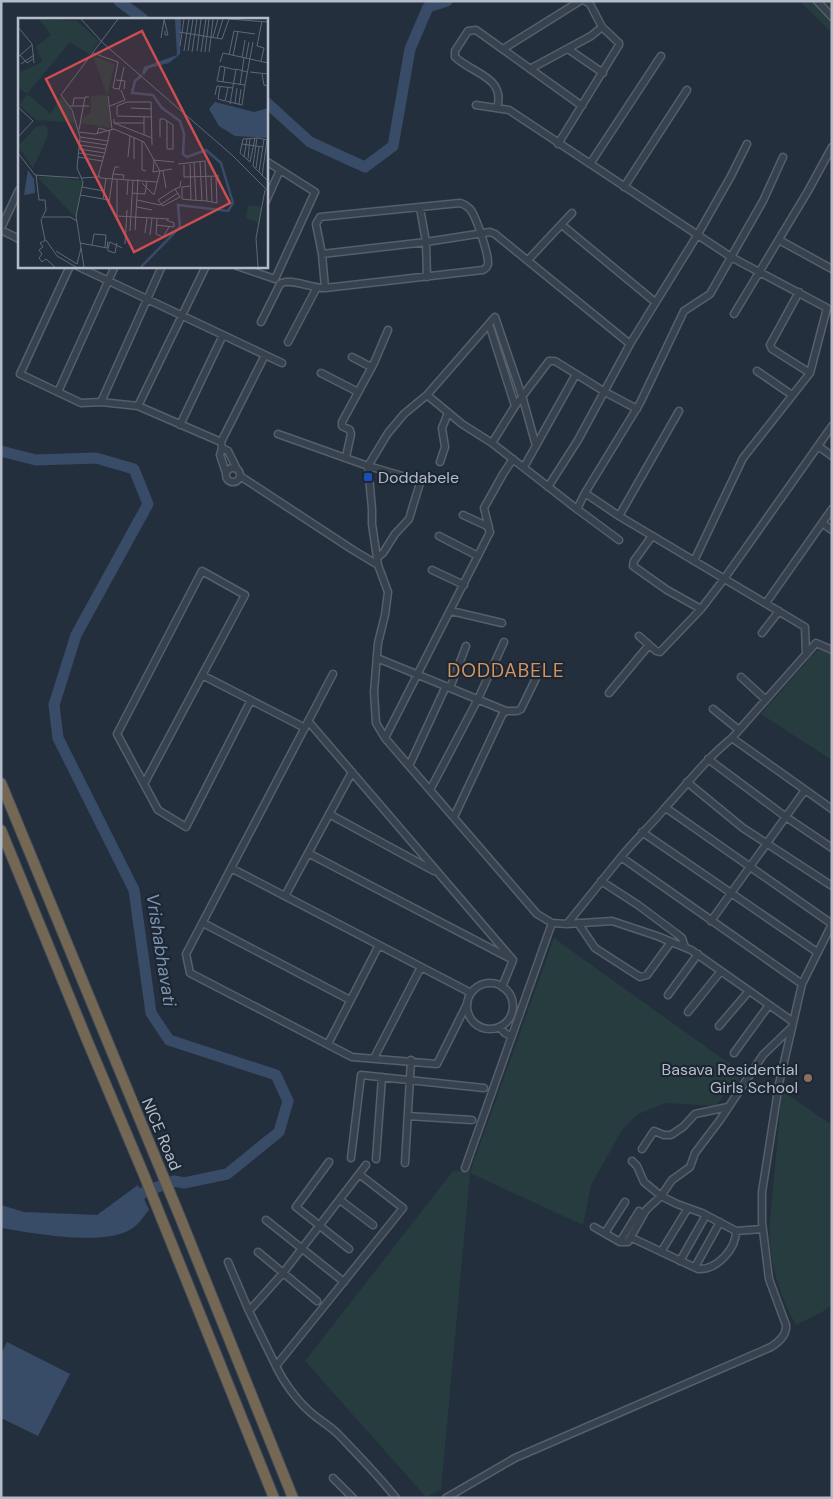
<svg xmlns="http://www.w3.org/2000/svg" width="833" height="1499" viewBox="0 0 833 1499" font-family="'DM Sans',sans-serif">
<style>
.green{fill:#263c3f}
.water{fill:#394c67}
.lines{fill:none;stroke-linecap:round;stroke-linejoin:round}
.river{stroke:#394c67;stroke-width:11}
.minor-casing{stroke:#565f6c;stroke-width:9}
.highway-casing{stroke:#434c59;stroke-width:12}
.minor{stroke:#38414e;stroke-width:6}
.highway{stroke:#746855;stroke-width:10}
.transit-dot{fill:#1a4fb4;stroke:#1d2633;stroke-width:2}
.education-dot{fill:#8d6e63;stroke:#1d2633;stroke-width:2}
.labels{text-anchor:middle;stroke-width:4.5;stroke-linejoin:round;paint-order:stroke}
.poi-label{font-size:16px;fill:#b4bcc9;stroke:#1d2633;text-anchor:start}
.street-label{font-size:16px;fill:#b4bcc9;stroke:#1d2633}
.water-label{font-size:18px;font-style:italic;fill:#7c92b1;stroke:#1d2633}
.quarter-label{font-size:19px;letter-spacing:1px;fill:#d59563;stroke:#1d2633}
.inset-river{fill:none;stroke:#394c67;stroke-width:2.5}
.inset-road{fill:none;stroke:#5e6776;stroke-width:1}
.view{fill:#ce4d50;fill-opacity:0.15;stroke:#ce4d50;stroke-width:2.5}
.inset-edge{fill:none;stroke:#b4bcc9;stroke-width:2.5}
</style>
<rect width="100%" height="100%" fill="#242f3e"/>
<!-- green -->
<path class="green" d="M800 1H832V33Z
M823 649 832 653V760L761 714 815 652Z
M554 938 744 1074 715 1106 666 1103 638 1114 622 1130 591 1185 583 1225 470 1173 441 1490 426 1497 305 1361 453 1171 470 1172Z
M782 1091 832 1125V1305L822 1312 796 1325C779 1295 770 1264 769 1230Z"/>
<!-- water -->
<path class="water" d="M138 1185 149 1210C144 1215 140 1223 134 1227 108 1248 33 1233 1 1228V1205L24 1212 97 1215Z
M7 1342 70 1374 38 1436 1 1418V1354Z"/>
<g class="lines">
<!-- river -->
<path class="river" d="M119 1 143 19
M266 102 310 142 365 167 393 146 410 49 428 7 447 1
M1 451 36 460 96 458 134 469 148 504 76 635 54 705 58 738 134 890 151 1013 169 1040 276 1075 288 1101 279 1132 227 1174 184 1183 174 1181 144 1192 130 1204"/>
<!-- minor casing -->
<g class="minor-casing">
<path id="minor" d="M817 1 832 17
M503 49 580 1
M568 49 603 73
M530 69 591 36 602 27
M476 105 509 110 731 257 827 308 810 373 743 458 694 561
M497 108C506 77 473 74 455 57V51L468 31 476 30 582 106
M558 144 619 45V43L602 27 590 4 585 1
M590 164 661 56
M624 187 687 90
M266 201 280 170
M420 208 426 242 427 277
M562 225 655 302
M1 228 19 190
M1 230 19 239
M779 240 832 269
M322 254 426 242 490 232 495 234 630 344
M528 260 572 213
M70 266 20 374 81 403 101 402 138 406 221 442 222 448
M77 266 223 335 180 425
M237 266 275 279 315 192 266 161
M799 292 770 345 772 349 810 373
M734 314 808 191 832 147
M261 322 280 284C290 277 313 289 325 288L483 270C486 268 487 268 488 264 489 255 476 216 470 209 467 206 464 204 460 203L320 217 316 224 322 254 325 288
M489 324 515 406
M223 335 282 363
M288 342 316 289
M352 357 371 367
M757 371 792 395
M321 373 358 392
M58 392 115 266
M427 395 462 424 492 443 577 509 585 493 619 516 805 627 806 655
M101 402 162 266
M138 406 206 266
M278 434 368 466 416 480 420 483 409 519 395 534 383 553 378 557
M221 442 265 355
M492 443 515 406 549 361H555L605 392 637 409
M536 446 523 399 495 317 427 395 404 414 388 433 368 466 372 509V524L378 565 388 592 385 615 378 643 374 692 376 723 385 738 537 914 552 923 567 924 612 921 657 936 691 950 792 1021
M818 446 832 456
M346 457 351 434 350 430 342 426V422L374 363 388 330
M440 462 445 447 442 428 448 413
M524 467 576 374
M226 475a7 7 0 1 1 14 0a7 7 0 1 1-14 0Z
M226 473 220 455 222 448 228 451 237 469
M240 476 353 550 378 565
M548 487 578 440 630 344 698 234 731 176 747 144
M585 493 640 403 684 311 710 294 763 201 783 157
M577 509 619 540
M619 516 679 411
M822 523 832 530
M489 528 484 508 503 474 513 459
M439 536 478 556
M652 536 634 561 633 566 667 590 701 609
M432 570 464 585
M766 603 832 509
M451 611 502 623
M762 633 779 611
M639 636 656 651 660 652 701 609 724 579 832 426
M377 658 506 711
M333 674 186 954 190 973 352 1057 437 1064 467 1004
M202 675 305 728
M741 677 766 700
M450 688 466 646
M609 693 649 645
M713 709 739 730
M308 721 513 960
M385 738 490 532 487 526 463 515
M732 738 832 809
M708 759 786 817 832 848
M409 766 446 686
M687 782 743 828 832 886
M144 784 245 595 202 571 117 734 158 810 186 827 251 700
M430 790 478 699 504 642
M666 808 832 924
M329 814 434 871
M454 817 502 715 506 711H517L521 709 540 670
M642 832 817 952
M308 853 513 960 502 987
M621 857C635 840 651 825 665 808 687 784 706 759 732 738L816 643 832 650
M231 868 471 993
M601 881 638 905 677 934 682 938 685 947
M285 896 352 772
M711 921 805 790
M203 923 350 1000
M578 923 595 948 640 977 647 975 671 942
M567 924 621 857 802 984
M467 1006a23 23 0 1 1 46 0a23 23 0 1 1-46 0Z
M668 995 698 954
M688 1012 721 971
M719 1026 749 991
M499 1027 505 1033 511 1036
M328 1044 379 945
M734 1053 769 1005
M374 1058 421 967
M408 1116 472 1120
M642 1149 654 1131 664 1135H671L683 1127 695 1114 728 1107
M351 1158 361 1075 484 1088
M376 1159 382 1077
M632 1161 637 1166 644 1182 661 1196 677 1204 702 1213 736 1231 762 1229
M329 1162 296 1207 349 1249
M405 1163 411 1060
M465 1168 552 923
M359 1174 403 1208 276 1366C283 1381 296 1399 308 1410 317 1419 329 1425 338 1434 358 1455 378 1475 396 1498
M340 1200 373 1225
M266 1220 344 1282
M594 1227 620 1242H628L646 1210 661 1196 672 1180 690 1167 695 1153 720 1120 763 1055 791 1028
M605 1233 625 1202
M632 1238 698 1269C717 1270 736 1249 736 1231
M620 1242 639 1211
M258 1252 317 1301
M661 1252 688 1208
M680 1261 706 1215
M228 1262 249 1311 276 1366
M695 1267 720 1222
M249 1311 283 1273 366 1165
M333 1478 353 1498
M446 1498 515 1458 771 1347C779 1342 787 1335 786 1325L769 1279 762 1222V1192L779 1084 802 984 832 924"/>
</g>
<!-- highway casing -->
<g class="highway-casing">
<path id="highway" d="M1 783 180 1217 293 1498
M1 830 87 1040 144 1175 274 1498"/>
</g>
<!-- minor -->
<use href="#minor" class="minor"/>
<!-- highway -->
<use href="#highway" class="highway"/>
</g>
<!-- markers -->
<rect class="transit-dot" x="363" y="472" width="10" height="10" rx="2.5"/>
<circle class="education-dot" cx="808" cy="1078" r="5"/>
<g class="labels">
<!-- poi labels -->
<g class="poi-label">
<text x="378" y="483">Doddabele</text>
<text x="798" y="1075" text-anchor="end">Basava Residential<tspan x="798" dy="18">Girls School</tspan></text>
</g>
<!-- street labels -->
<g class="street-label">
<text transform="translate(162 1134) rotate(67)" y="6">NICE Road</text>
</g>
<!-- water labels -->
<g class="water-label">
<text transform="translate(161 950) rotate(81)" y="6">Vrishabhavati</text>
</g>
<!-- quarter labels -->
<g class="quarter-label">
<text x="506" y="677">DODDABELE</text>
</g>
</g>
<!-- overview -->
<g transform="translate(18 18)">
<rect width="250" height="250" fill="#242f3e"/>
<path d="M21 1 59 3 81 23 72 37 52 24 9 76 33 96 42 79 50 87 58 105 18 102 1 87 9 76 0 69V55L24 44 18 28 33 17ZM75 38 97 46 89 78 93 110 63 105 65 100 73 94V78L89 77ZM27 107 30 112 29 120 15 150 0 128 18 109ZM35 158 64 163 58 200 19 159ZM230 187 244 189 240 205 228 200Z" fill="#263c3f"/>
<path d="M157 1H163L162 36 151 45 131 50 126 57 124 55 126 49 159 37ZM197 84 236 94 250 90V120L217 118 201 108 191 91ZM10 152 16 161 17 175 6 177Z" fill="#394c67"/>
<path class="inset-river" d="M123 249 162 209 160 187 210 193 215 185 203 145 188 132 169 139 165 136 166 116 162 103 144 90 135 77 114 75 117 63 124 57"/>
<path class="inset-road" d="M63 1 86 26 214 137 250 173M146 1 150 17H147V13M211 1 250 4M0 9 14 26 16 45M161 14 204 21 211 1M193 19 195 1M195 19 200 1M143 20 146 2M199 20 205 1M162 28 166 1M166 33 171 1M170 33 175 1M179 33 183 1M174 34 179 1M183 34 188 1M187 34 191 1M191 34 193 19M75 35 100 44 95 70 101 71M2 37 9 45 15 41M211 37 216 13 237 16M215 38 220 13M0 39 14 27M224 40 227 22M228 40 231 24M243 43 246 30 239 28 244 3M202 44 205 35 250 45M3 46 16 37M218 52 202 48 199 63 227 67 235 24M232 54 250 56M244 56 246 67 250 68M98 62 107 63 106 71M205 64 207 49M222 67 226 40M202 69 200 81 207 83 210 70M101 72 106 49M197 77 199 68 215 70M90 78 94 111M208 83 224 87 227 67M217 85 219 70M212 86 218 51 229 54M221 86 223 71M55 87 56 80H66M52 88H71M92 88 107 82 103 72M0 89 15 103 0 119M113 90 134 91M99 97V88L109 84H133L134 127M99 98 134 99M96 101V105H126M96 105 134 120M61 112 67 79H71M61 114 77 116 96 111 126 124 142 153 136 177M79 116 81 110 91 113M126 117V99M62 119 90 123 92 112M142 119V101H146L155 107V131H149V103M116 120V141M237 120 232 144 222 135 225 121 240 120 250 122M239 120 235 148 250 163M62 123 89 127M124 123V152L128 153M224 126 245 129M62 127 88 131M61 131 87 135M0 135 17 157 61 160M61 135 86 139M60 139 84 143M110 139 112 118M226 139 229 121M230 141 232 120M135 142 156 144M136 143 135 154 154 151M182 143 184 183M176 145 178 182M160 146 187 143 189 183 173 182 172 146M166 147V159L201 158M238 150 241 129M145 153 148 170M241 154 246 121M95 156 106 157 105 161M18 157 21 182H27L28 192 23 202 27 222M81 157 82 160 139 164M244 158 249 122M63 160 80 159 90 123M99 161V198L151 201M124 165 136 177M172 168 164 169V181L173 182M64 169 86 173M157 171 162 179 145 188 140 182 157 171 162 169 163 163M114 175 127 176 129 163M62 177 91 182M109 177 110 162M85 181 88 160M119 182 142 187 160 175M189 183 194 184 193 159M194 184 199 185 198 159M91 185 95 156 97 149H101M119 189 134 192M25 199H52L59 203M139 201 138 216 145 219 151 209M138 207 156 209V205L148 202M117 212 120 161M112 213 115 162M127 215 129 200M132 217 134 200M62 225 89 230 90 223M107 226 109 192M74 227 76 216 88 217 87 229M90 230 92 224 104 230M90 230V233L97 235 99 225M38 233 59 246 63 230M37 249 28 241 24 244 21 240 24 236 21 232 25 229 22 225 28 222 39 238 58 249M66 249 58 198 65 164 59 150 62 119 54 92 43 77 100 1M240 249 238 220 247 172"/>
<path class="view" d="M124 13 212 185 116 234 28 61Z"/>
<rect width="250" height="250" class="inset-edge"/>
</g>
<!-- border -->
<rect width="833" height="1499" fill="none" stroke="#b4bcc9" stroke-width="5"/>
</svg>
